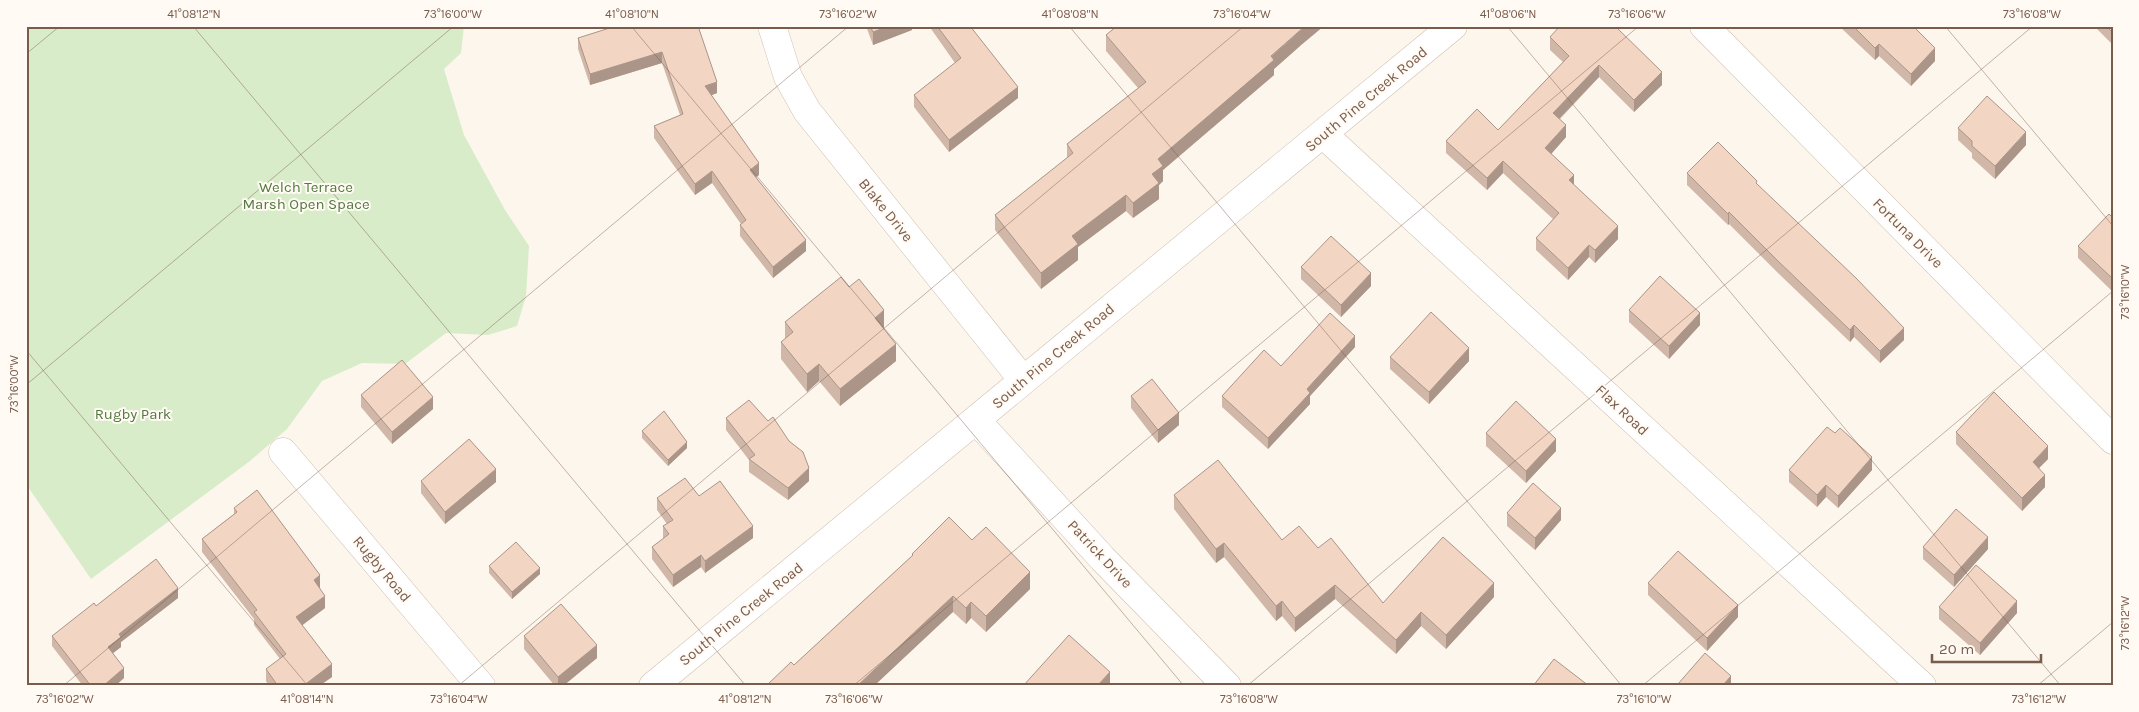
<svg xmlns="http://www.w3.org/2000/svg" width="2139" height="712" viewBox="0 0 2139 712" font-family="Karla,sans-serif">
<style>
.green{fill:#d8ecc9}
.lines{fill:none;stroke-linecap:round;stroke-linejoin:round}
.minor-casing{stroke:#d1beb0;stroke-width:29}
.minor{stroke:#fff;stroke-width:28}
.wall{fill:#d1b7a8}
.shaded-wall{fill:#aa9588}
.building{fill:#f3d5c3;stroke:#aa9588}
.ticks{fill:none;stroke:#7a5c4d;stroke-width:1;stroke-opacity:0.45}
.labels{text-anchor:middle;stroke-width:4;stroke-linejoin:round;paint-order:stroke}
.street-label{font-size:15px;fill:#7a5c4d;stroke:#fffaf3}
.park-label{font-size:15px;fill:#537a41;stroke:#fffaf3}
.neatline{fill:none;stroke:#7a5c4d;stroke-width:2}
.ticks-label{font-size:12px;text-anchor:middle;fill:#7a5c4d}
</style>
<rect width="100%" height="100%" fill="#fdf6ec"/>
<!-- green -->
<path class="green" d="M26 26H464L461 53 444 69 464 135 505 210 529 246 526 296 517 326 488 335 446 333 405 364 362 363 322 381 287 429 250 461 91 579 26 484Z"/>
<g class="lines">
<!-- minor casing -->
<g class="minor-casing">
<path id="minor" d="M772 26 788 77 807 111 1023 380
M1704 26 2113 440
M1323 134 1922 686
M976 420 1103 559 1227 686
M283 452 481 686
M653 686 1453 26"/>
</g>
<!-- minor -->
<use href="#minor" class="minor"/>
</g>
<!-- wall -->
<path class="wall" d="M698 26 717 93 711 95 759 175 756 177 806 251 773 278 740 236V225L741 224 712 183 695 195 654 138V126L680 115 662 63 590 85 578 49V38Z
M866 26H912V30L873 45Z
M929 26H970L1018 98 949 152 914 107V95L955 63Z
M1839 26H1913L1935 61 1911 86 1879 56 1875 60Z
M2094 26H2113V45Z
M1106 35 1300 46 1274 69V75L1163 170V181L1159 185V199L1133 218 1126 211 1078 247V260L1041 289 995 230V215L1067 158V144L1138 88 1106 51Z
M1550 37 1662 85 1634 112 1599 77 1560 119 1566 137 1551 154 1574 185 1618 239 1595 263 1589 257 1568 280 1536 250V238L1553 219 1503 173 1487 190 1446 153V141L1498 130 1563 62 1550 50Z
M1958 128 2026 145 1995 179 1972 158V153L1958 140Z
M1687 173 1757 184 1904 340 1880 363 1854 337 1850 342 1778 273 1729 224 1728 225 1687 185Z
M2113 218V292L2078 258V246Z
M1301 267 1371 286 1341 317 1301 279Z
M1629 310 1700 325 1669 359 1629 322Z
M785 322 884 327 883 328 896 361 840 406 819 381 807 392 781 359V342L785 339Z
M1355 347 1310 396V404L1268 449 1222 407V396L1281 366Z
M1390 357 1469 361 1429 404 1390 369Z
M361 395 433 409 392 444 361 407Z
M1131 396 1179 425 1158 443 1131 408Z
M726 418 809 481 788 500 749 472V460L726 430Z
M642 431 687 448 668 466 642 438Z
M1956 432 2048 459 2039 468 2045 487 2022 511 1956 444Z
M1486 433 1556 451 1526 483 1486 446Z
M1789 470H1872L1838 508 1826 497 1817 507 1789 482Z
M421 481 496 482 445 524 421 493Z
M1174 495 1282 540 1318 548 1383 603 1494 597 1446 649 1421 626 1396 654 1335 599 1295 632 1282 616 1276 621 1224 557 1216 563 1174 509Z
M699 496 753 538 705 573 701 567 673 587 652 559V547L663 539V526L667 524 657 510V498Z
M234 508 320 588 325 608 302 625 332 677 319 686H269L266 681V669L280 659 254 625V619L202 552V539L234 514Z
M1507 513 1561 520 1535 550 1507 526Z
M972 540 1030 589 986 632 971 618 966 624 953 612 794 665 912 556V554Z
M1923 547 1988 549 1954 587 1923 559Z
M489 566 540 574 512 599 489 573Z
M1648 583 1738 617 1707 651 1648 595Z
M178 598 121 642V647L113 653 124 678 115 686H83L52 646V636L96 606Z
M1939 607 2017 613 1980 655 1939 619Z
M524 636 597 658 563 686H555L524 649Z"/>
<!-- shaded-wall -->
<path class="shaded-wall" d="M889 26H912V30L873 45V32Z
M1305 26H1324L1300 46 1274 69V75L1163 170V181L1159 185V199L1133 218V203L1152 174 1158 159Z
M1879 44V56L1875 60V48Z
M1935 48V61L1911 86V74Z
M662 52V63L590 85V74Z
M1599 65V77L1553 125V113Z
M1662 72V85L1634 112V100Z
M717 82V93L705 98V86Z
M1018 87V98L949 152V140Z
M1566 125V137L1545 161V148Z
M2026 132V145L1995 179V166Z
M1503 161V173L1487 190V178Z
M759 163V175L750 181V170Z
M712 171V183L695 195V184Z
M1574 175V187L1569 180Z
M1126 195V211L1078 247V260L1041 289V273L1072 236Z
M1729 212V224L1728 225V214Z
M1618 226V239L1595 263V250Z
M806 240V251L773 278V267Z
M1589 245V257L1568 280V268Z
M1371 273V286L1341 317V305Z
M884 310V327L875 335V318Z
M1700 313V325L1669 359V346Z
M1854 325V337L1850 342V330Z
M1904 328V340L1880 363V351Z
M1355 336V347L1310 396V404L1268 449V438L1307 389Z
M896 344V361L840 406V389Z
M1469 348V361L1429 404V392Z
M819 364V381L807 392V374Z
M433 397V409L392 444V432Z
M1179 413V425L1158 443V430Z
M1556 439V451L1526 483V471Z
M687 442V448L668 466V460Z
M2048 446V459L2033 474V462Z
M1872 457V470L1838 508V496Z
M809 468V481L788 500V488Z
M496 469V482L445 524V512Z
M2045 475V487L2022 511V498Z
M1826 485V497L1817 507V495Z
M1561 508V520L1535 550V538Z
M753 526V538L705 573V561Z
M1988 537V549L1954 587V575Z
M1224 543V557L1216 563V549Z
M701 555V567L673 587V575Z
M540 568V574L512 599V592Z
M1030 572V589L986 632V616Z
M320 575V588L314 593V580Z
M1494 583V597L1446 649V635Z
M1335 585V599L1295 632V618Z
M178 588V598L121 642V647L108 657V647L119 634Z
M325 596V608L296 630V617Z
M953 596V612L874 686H857Z
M1282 601V616L1276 621V606Z
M2017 601V613L1980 655V643Z
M971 602V618L966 624V608Z
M1738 605V617L1707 651V638Z
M1421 612V626L1396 654V640Z
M597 645V658L563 686H558V677Z
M332 664V677L319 686H303Z
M124 668V678L115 686H103Z
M1110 672V684L1109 686H1097Z
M1731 676V683L1728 686H1722Z"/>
<!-- building -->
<path class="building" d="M616 26H698L717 82 705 86 759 163 750 170 806 240 773 267 740 225 746 220 712 171 695 184 654 126 683 114 662 52 590 74 578 38Z
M870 26H889L873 32Z
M937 26H970L1018 87 949 140 914 95 961 58Z
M1117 26H1305L1271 56 1274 60 1158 159 1163 166 1152 174 1159 183 1133 203 1126 195 1072 236 1078 244 1041 273 995 215 1073 153 1067 144 1146 82 1106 35Z
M1560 26H1615L1662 72 1634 100 1599 65 1553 113 1566 125 1545 148 1574 175 1569 180 1618 226 1595 250 1589 245 1568 268 1536 238 1559 213 1503 161 1487 178 1446 141 1477 109 1498 130 1569 56 1550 37Z
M1853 26H1913L1935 48 1911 74 1879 44 1875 48Z
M2106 26H2113V33Z
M1987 96 2026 132 1995 166 1972 146V141L1958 128Z
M1718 142 1757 181 1756 183 1856 278 1904 328 1880 351 1854 325 1850 330 1778 261 1729 212 1728 214 1687 173Z
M2109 214 2113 218V279L2078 246Z
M1331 236 1371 273 1341 305 1301 267Z
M1660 276 1700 313 1669 346 1629 310Z
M841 277 849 287 859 279 884 310 875 318 896 344 840 389 819 364 807 374 781 342 793 332 785 322Z
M1431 312 1469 348 1429 392 1390 357Z
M1330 313 1355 336 1307 389 1310 393 1268 438 1222 396 1264 350 1281 366Z
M402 360 433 397 392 432 361 395Z
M1152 379 1179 413 1158 430 1131 396Z
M1994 392 2048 446 2033 462 2045 475 2022 498 1956 432Z
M749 400 768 421 773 417 789 441 803 452 809 468 788 488 749 459 755 455 726 418Z
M1516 401 1556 439 1526 471 1486 433Z
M664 411 687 442 668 460 642 431Z
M1827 427 1835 433 1840 428 1872 457 1838 496 1826 485 1817 495 1789 470Z
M469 439 496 469 445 512 421 481Z
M1218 460 1282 540 1299 526 1318 548 1331 538 1383 603 1443 537 1494 583 1446 635 1421 612 1396 640 1335 585 1295 618 1282 601 1276 606 1224 543 1216 549 1174 495Z
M685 478 699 496 720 481 753 526 705 561 701 555 673 575 652 547 669 534 663 526 673 520 657 498Z
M1533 483 1561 508 1535 538 1507 513Z
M257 490 320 575 314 580 325 596 296 617 332 664 303 686H278L266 669 286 654 254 612 257 610 202 539 237 512 234 508Z
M1956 509 1988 537 1954 575 1923 547Z
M949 517 972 540 986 527 1030 572 986 616 971 602 966 608 953 596 857 686H766L791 662 794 665 913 555 912 554Z
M516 542 540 568 512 592 489 566Z
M1678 551 1738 605 1707 638 1648 583Z
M156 559 178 588 119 634 121 637 108 647 124 668 103 686H91L52 636 94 603 96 606Z
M1976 565 2017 601 1980 643 1939 607Z
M561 604 597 645 558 677 524 636Z
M1069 635 1110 672 1097 686H1023Z
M1705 653 1731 676 1722 686H1679L1678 684Z
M1554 659 1589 686H1533Z"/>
<!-- ticks -->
<path class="ticks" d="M193 26 746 686M631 26 1184 686M1069 26 1622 686M1507 26 2061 686M1945 26 2113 226M26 54 60 26M26 350 308 686M26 385 454 26M63 686 849 26M458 686 1244 26M853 686 1639 26M1247 686 2033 26M1642 686 2113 291M2037 686 2113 622"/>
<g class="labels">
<!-- street labels -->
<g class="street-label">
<text transform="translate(1366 99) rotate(-40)" y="5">South Pine Creek Road</text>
<text transform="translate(886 210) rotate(51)" y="5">Blake Drive</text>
<text transform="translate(1908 233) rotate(45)" y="5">Fortuna Drive</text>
<text transform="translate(1053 356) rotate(-40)" y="5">South Pine Creek Road</text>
<text transform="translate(1622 410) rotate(43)" y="5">Flax Road</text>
<text transform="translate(1100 554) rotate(47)" y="5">Patrick Drive</text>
<text transform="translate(382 569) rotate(50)" y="5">Rugby Road</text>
<text transform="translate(741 614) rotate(-39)" y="5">South Pine Creek Road</text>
</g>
<!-- park labels -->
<g class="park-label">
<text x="306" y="192">Welch Terrace<tspan x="306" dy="17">Marsh Open Space</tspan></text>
<text x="133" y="419">Rugby Park</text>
</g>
</g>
<!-- border -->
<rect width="2139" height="712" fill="none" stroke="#fffaf3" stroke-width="55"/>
<!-- scale -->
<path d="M1932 654v8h109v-8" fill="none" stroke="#7a5c4d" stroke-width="2.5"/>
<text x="1939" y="654" font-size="15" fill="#7a5c4d" stroke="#fffaf3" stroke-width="4" paint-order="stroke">20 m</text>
<rect x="28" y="28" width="2084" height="656" class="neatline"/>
<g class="ticks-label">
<text x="194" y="18">41°08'12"N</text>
<text x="453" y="18">73°16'00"W</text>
<text x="632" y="18">41°08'10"N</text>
<text x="848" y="18">73°16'02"W</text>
<text x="1070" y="18">41°08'08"N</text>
<text x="1242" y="18">73°16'04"W</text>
<text x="1508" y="18">41°08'06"N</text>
<text x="1637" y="18">73°16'06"W</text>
<text x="2032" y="18">73°16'08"W</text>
<text transform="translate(2125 292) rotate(-90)" y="4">73°16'10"W</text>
<text transform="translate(14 384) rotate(-90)" y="4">73°16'00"W</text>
<text transform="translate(2125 623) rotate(-90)" y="4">73°16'12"W</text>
<text x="65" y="703">73°16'02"W</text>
<text x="307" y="703">41°08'14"N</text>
<text x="459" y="703">73°16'04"W</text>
<text x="745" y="703">41°08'12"N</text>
<text x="854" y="703">73°16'06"W</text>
<text x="1249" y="703">73°16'08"W</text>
<text x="1644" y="703">73°16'10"W</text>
<text x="2039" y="703">73°16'12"W</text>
</g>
</svg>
